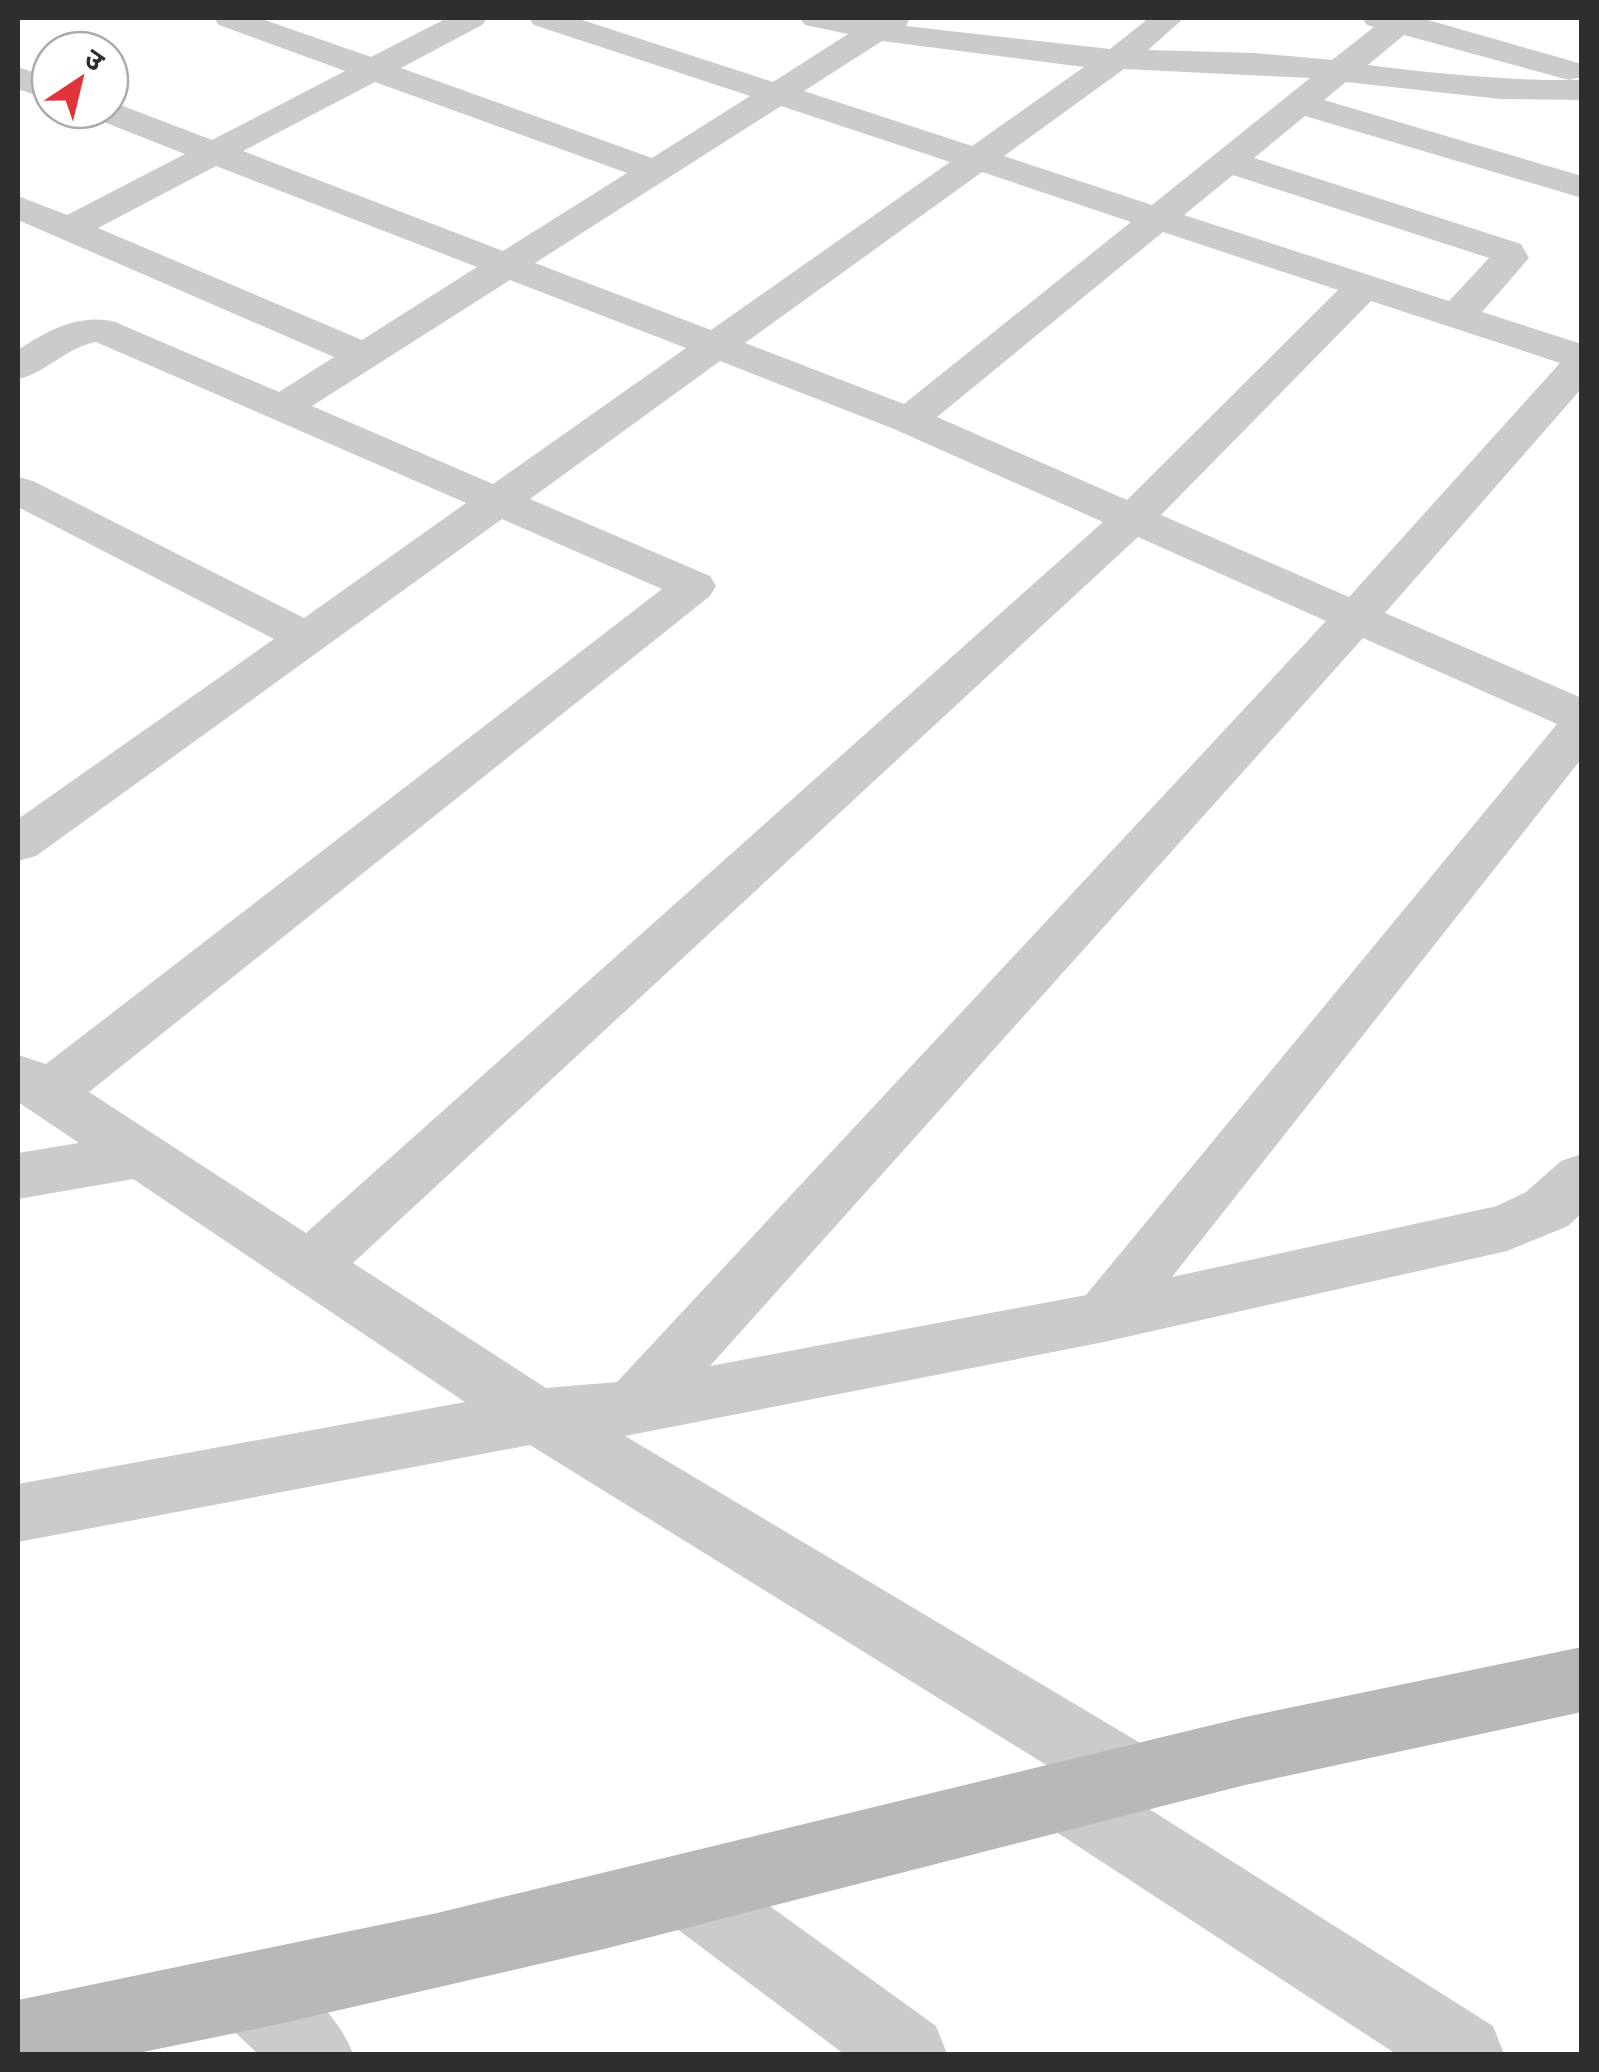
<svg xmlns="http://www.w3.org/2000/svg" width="1599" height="2072" viewBox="0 0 1599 2072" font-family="Inter,'Noto Sans Devanagari',sans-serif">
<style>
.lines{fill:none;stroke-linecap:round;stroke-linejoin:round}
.street{fill:#cbcbcb;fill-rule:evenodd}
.secondary{fill:#b8b8b8;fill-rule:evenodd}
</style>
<rect width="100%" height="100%" fill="#fff"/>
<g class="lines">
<!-- street -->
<path class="street" d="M214 18H259L371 57 447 18H487L482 25 401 68 652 158 750 96 534 25 529 18H576L773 82 848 34 805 25 800 18H910L906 26 1110 49 1149 18H1184L1148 50 1255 53 1332 60 1374 27 1367 25 1362 18H1421L1582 64 1581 77 1569 80 1404 35 1368 65C1439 74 1510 81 1582 80V100L1500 99 1346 82 1324 100 1582 176V198L1305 116 1254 158 1521 244 1529 258 1482 312 1582 344V388L1385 613 1582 698V758L1172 1277 1497 1206 1526 1192 1561 1161 1582 1154V1213L1568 1226 1507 1251 1104 1342 625 1436 1157 1753 1168 1778 1157 1803 1146 1807 1493 2026 1504 2054H1396L1038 1820 1027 1795 1038 1770 1048 1766 530 1445 18 1542V1484L465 1402 133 1179 18 1199V1153L79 1143 18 1102V1055L46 1064 662 589 502 519 36 856 18 861V819L274 639 18 507V477L33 481 304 618 466 503 96 342C67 347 46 373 18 379V350C47 331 79 313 115 322L279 392 334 357 18 220V196L67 215 185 154 91 117 86 110H110V101L212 140 345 71 219 25ZM882 41 1084 67 972 146 804 91ZM1124 69 1310 78 1152 205 1004 156ZM375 82 627 173 503 251 243 151ZM781 106 950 162 711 330 535 263ZM216 166 477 267 362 340 98 228ZM982 172 1131 222 904 404 745 343ZM1233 175 1489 258 1449 301 1184 215ZM1163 232 1338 290 1127 500 937 417ZM510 280 686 348 493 484 312 406ZM1371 301 1560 363 1349 597 1161 515ZM720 361 894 429 1103 522 306 1233 89 1092 710 596 716 586 710 576 530 499ZM1138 537 1326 621 617 1382 546 1388 353 1263ZM1363 638 1557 724 1086 1295 710 1366Z
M18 67 50 78V100L18 89Z
M687 1854 713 1865 936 2026 947 2054H844L661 1917 650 1891 661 1865Z
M249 1955C291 1972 337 2011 353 2054H258L222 2020 211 1993 222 1966Z"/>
<!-- secondary -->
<path class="secondary" d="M1582 1647V1712L1245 1785 604 1949 270 2026 133 2054H18V2000L437 1913 1245 1717Z"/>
</g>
<!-- border -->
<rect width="1599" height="2072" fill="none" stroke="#2e2e2e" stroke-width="40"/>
<!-- north arrow -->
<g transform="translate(80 80) rotate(35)"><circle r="48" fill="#ffffff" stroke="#ababab" stroke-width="2.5"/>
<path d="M0-8L18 38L0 25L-18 38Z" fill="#e0343a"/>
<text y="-15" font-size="28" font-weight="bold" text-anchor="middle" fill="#2e2e2e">उ</text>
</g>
</svg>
